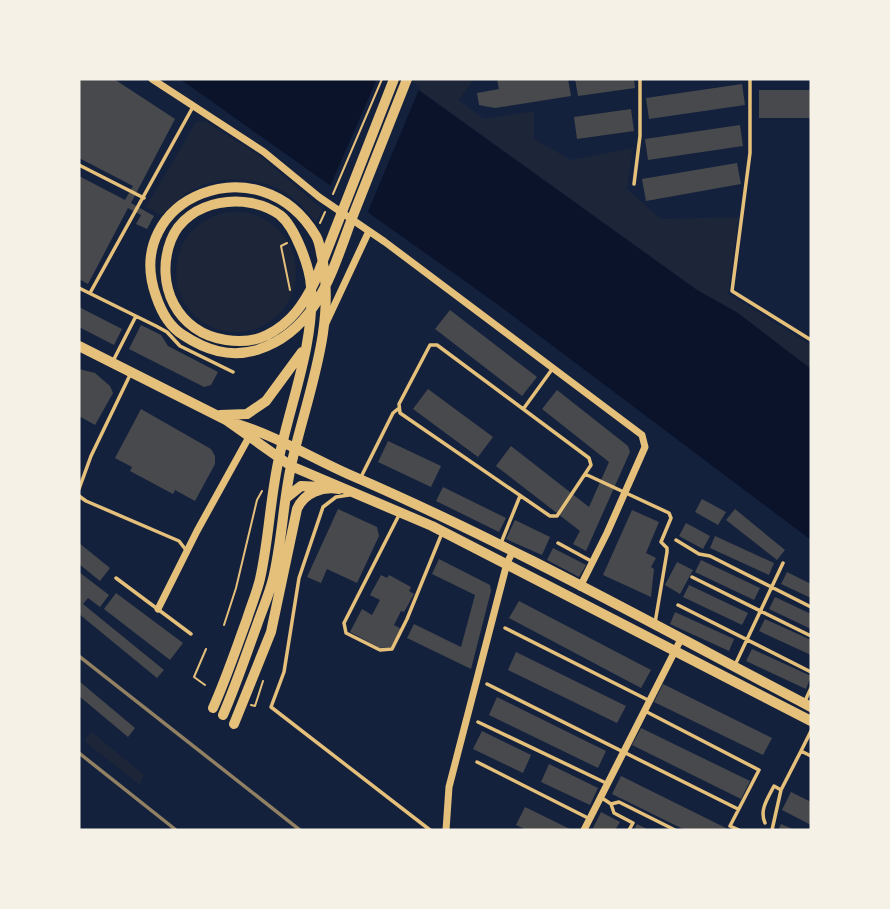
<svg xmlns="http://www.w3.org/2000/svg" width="890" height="909" viewBox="0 0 890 909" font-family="'Public Sans',sans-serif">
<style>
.green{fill:#1d2539}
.water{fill:#0b132b}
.pier{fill:#14213d}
.building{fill:#48494c}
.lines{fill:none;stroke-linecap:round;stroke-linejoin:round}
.path{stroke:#e5c07b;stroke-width:2}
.service{stroke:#e5c07b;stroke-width:3.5}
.minor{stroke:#e5c07b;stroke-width:7}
.secondary{stroke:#e5c07b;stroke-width:10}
.rail{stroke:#918062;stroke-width:3.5}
</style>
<rect width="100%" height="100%" fill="#14213d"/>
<!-- green -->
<path class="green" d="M404 79 473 80 459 100 484 119 534 111V139L571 160 633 148 627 189 661 219 739 217 728 294 811 345V369L738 313 697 290Z
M205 121 264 159 322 209 316 222C309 214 302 205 293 198 271 180 233 174 205 184 188 190 174 203 161 215L146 207 196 122Z
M176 272a60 60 0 1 1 120 0a60 60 0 1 1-120 0Z
M92 732 144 775 140 785 84 741Z"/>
<!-- water -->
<path class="water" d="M180 79H403L697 290 738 313 811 369V540L497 304Z"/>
<!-- pier -->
<path class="pier" d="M377 79H409L420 87 366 216 329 189Z"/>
<!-- building -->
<path class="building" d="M79 79H114L175 119 131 203 154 216 147 229 136 224 141 215 128 208 88 284 79 279V176L125 200 133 186 79 158Z
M497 79H568L571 96 495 108 479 105 477 93 499 89Z
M575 79H634L635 88 578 96Z
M742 84 745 105 649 119 646 98Z
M759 90H811V118H759Z
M631 109 634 131 577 139 574 117Z
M740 125 743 146 648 160 645 139Z
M737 163 741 184 646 201 642 179Z
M79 307 122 329 114 345 79 327Z
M450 310 537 377 522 396 435 329Z
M141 325 161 335 168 346 218 372 211 385 204 387 129 349Z
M79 369 95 373 110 386 113 393 95 425 79 416Z
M428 389 493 437 478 457 413 409Z
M557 390 628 446 630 452 586 551 573 544 580 531 496 466 511 446 589 507 609 462 542 409Z
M141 409 211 449 215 456V464L195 501 175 490 173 494 130 471 132 467 115 458Z
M388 441 441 466 431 487 378 462Z
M443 487 506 518 499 532 436 501Z
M702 499 726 512 718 525 695 512Z
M338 509 377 527 379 536 357 583 327 569 321 583 307 577Z
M735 509 785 550 777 560 726 520Z
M632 510 659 522 646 553 656 558 651 567 654 569 651 597 603 575Z
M515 520 550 537 542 555 506 539Z
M686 523 710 536 703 549 679 536Z
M715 536 774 563 769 575 710 548Z
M79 543 110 568 100 581 79 564Z
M553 548 586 565 579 577 547 560Z
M439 559 490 585 491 591 471 669 407 638 414 624 461 647 475 595 432 574Z
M701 560 760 588 754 600 695 572Z
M677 562 693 570 680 594 665 585Z
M79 572 109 595 100 607 88 598 83 604 164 670 157 678 79 614Z
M787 572 811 584V598L781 584Z
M381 575 387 578 389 575 411 587 409 591 414 594 404 612 401 611 394 625 401 629 391 647 380 648 350 632 362 609 372 615 380 600 370 595Z
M689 585 748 613 742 625 683 597Z
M116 593 183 643 170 660 104 609Z
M775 597 811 614V629L769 609Z
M519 601 651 670 641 688 509 618Z
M675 612 734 639 729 651 670 624Z
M765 619 811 640V655L759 631Z
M752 649 811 676 806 689 746 661Z
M516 652 626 706 617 723 508 670Z
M79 681 135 728 128 737 79 696Z
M663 684 772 738 763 755 654 702Z
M497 697 606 751 598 768 489 715Z
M641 728 750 781 741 799 632 745Z
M482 731 531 755 523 773 473 749Z
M549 764 598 788 590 805 541 782Z
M621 776 730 830H685L612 794Z
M791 792 811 802V825L782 810Z
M525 807 572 830H527L516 825Z
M601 812 620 822 615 830H592Z
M637 824 649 830H634Z
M781 824 795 830H778Z"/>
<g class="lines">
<!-- path -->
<path class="path" d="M333 194 382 79
M320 223 325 212
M287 243 281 246 290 290
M224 625 236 588 257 500 262 491
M205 685 194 677 206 649
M251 705 255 706 263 681"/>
<!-- service -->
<path class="service" d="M750 79V153L732 291 811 340
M79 165 144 198
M634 184 640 136V79
M79 288 156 326 167 332 180 346 233 372
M90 293 194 105
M430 345H437L589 458 591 465 557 516H550L400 413 399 404Z
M113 361 136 316
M524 408 553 368
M585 474 669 513 671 518 661 542 667 548V552L655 623
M360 479 393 413 399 408
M79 489 91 456 130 375
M349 495 336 497 323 507 299 578 284 672 271 707 430 830
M79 496 86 501 179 541 186 550
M400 513 344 623 346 633 380 650 392 649 407 619 442 533
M676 540 699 554 710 556 811 607
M501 543 520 496
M558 543 591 561
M692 577 811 636
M116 578 191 634
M678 605 811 672
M505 628 648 700
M735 665 783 563
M487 684 738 809
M805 701 811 688
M645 711 759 770 730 826 739 830
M478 722 606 783
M801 751 811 731
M477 762 588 818
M602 798 611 804 614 813 633 823 629 830
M611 804 619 802 675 830
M765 823C759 810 768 798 774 786L781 790 801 751 811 756
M772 830 781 790"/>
<!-- minor -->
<path class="minor" d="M152 79 264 152 319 197 385 242 642 435 645 447 607 533 580 587
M326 323 369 231
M158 609 197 531 249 437
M446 830 449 787 507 563 513 551
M584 830 681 639"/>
<!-- secondary -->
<path class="secondary" d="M79 346 226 420 291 466 432 526 811 721
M220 415 247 414 266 401 302 352
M237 424C276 436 310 457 348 474 506 542 658 627 811 707
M286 498 301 486 323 487
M213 708C226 679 236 649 247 619 251 606 257 592 260 579 269 539 270 498 279 458 290 404 315 342 311 287 310 267 295 227 280 215 247 191 187 199 171 240 154 284 177 333 226 340 239 342 255 341 267 335 291 323 304 304 315 281L394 79
M223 715C236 685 246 655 257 625 262 610 269 595 273 579 282 542 283 503 291 466 306 397 338 324 321 253 320 247 319 241 316 236 260 141 121 198 156 296 161 311 170 327 183 335 206 350 229 358 257 350 321 330 334 263 356 208 373 165 390 122 407 79
M234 724 271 632 297 509C304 493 322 486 339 489"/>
<!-- rail -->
<path class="rail" d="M79 656 300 830
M79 753 176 830"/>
</g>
<!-- border -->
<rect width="890" height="909" fill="none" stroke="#f6f1e7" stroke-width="161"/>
</svg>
